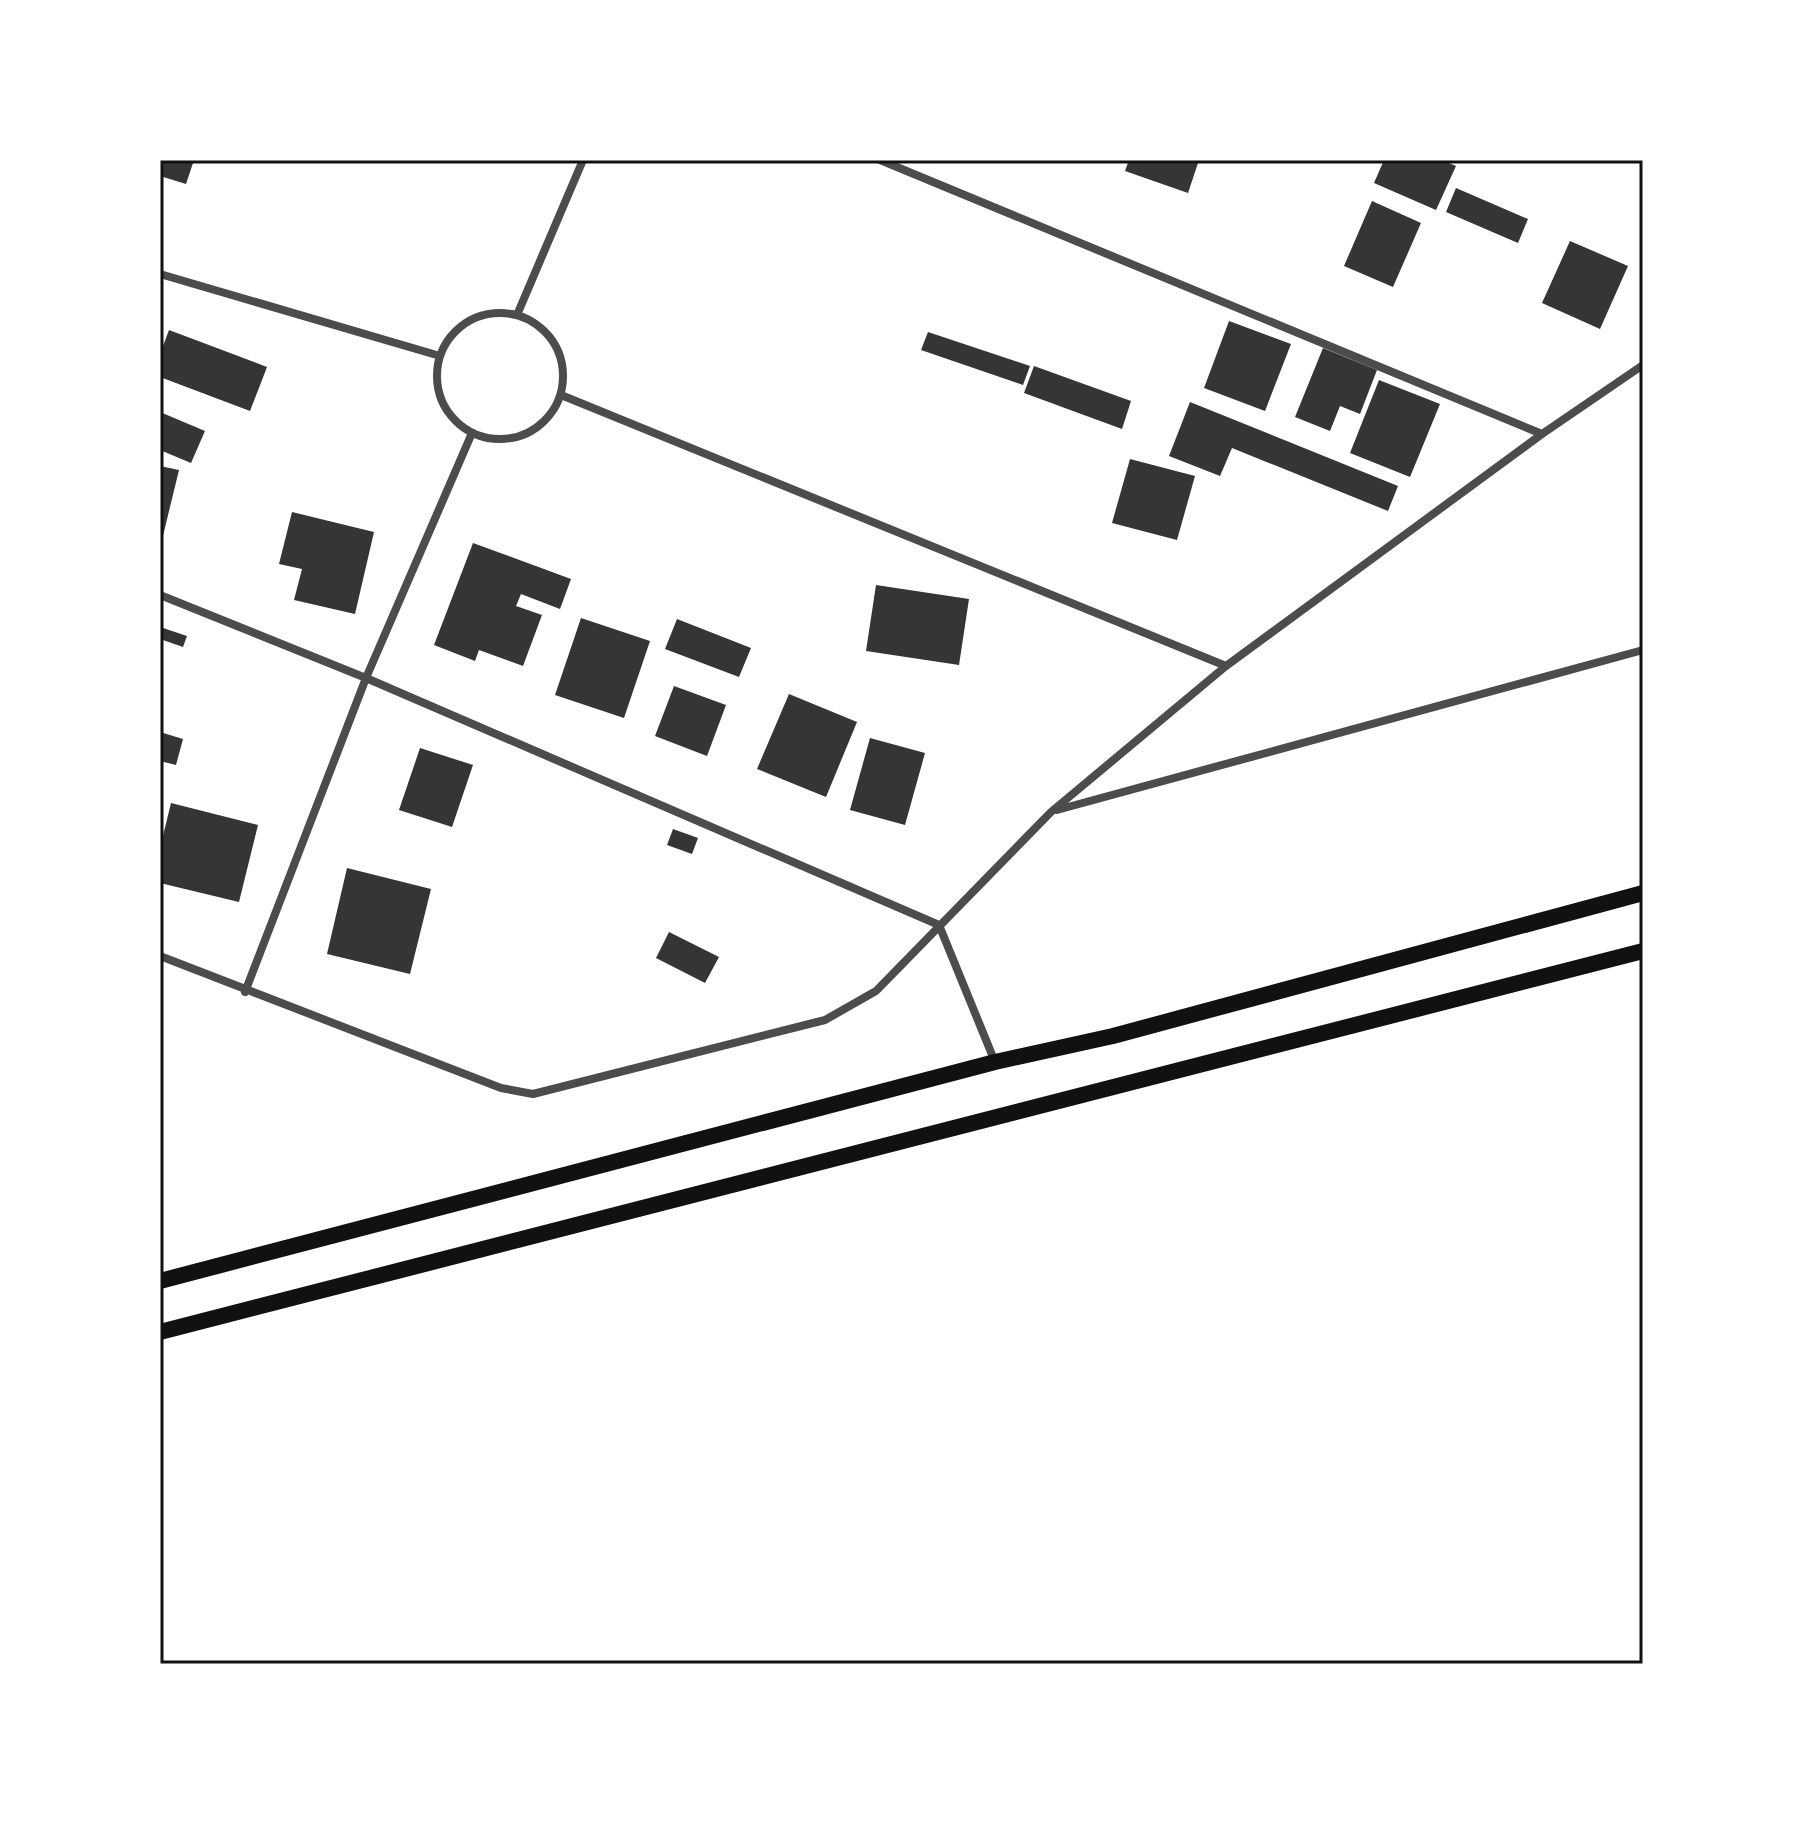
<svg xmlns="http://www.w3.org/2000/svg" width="1803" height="1824" viewBox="0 0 1803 1824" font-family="'Alegreya Sans',sans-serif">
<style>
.building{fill:#353535}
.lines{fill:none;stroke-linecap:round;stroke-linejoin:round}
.minor{stroke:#4c4c4c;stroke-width:8}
.secondary{stroke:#111;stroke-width:16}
.neatline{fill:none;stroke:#111;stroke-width:3}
</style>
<rect width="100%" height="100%" fill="#fff"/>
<!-- building -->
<path class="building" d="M160 160H194L186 184 160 176Z
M1129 160H1199L1188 193 1125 171Z
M1384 160H1442L1456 166 1436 210 1374 183Z
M1456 188 1528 219 1518 243 1446 212Z
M1372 201 1421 223 1393 287 1344 266Z
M1570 241 1628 266 1600 329 1542 303Z
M1229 321 1291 344 1265 411 1204 388Z
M169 330 267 367 250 411 160 377V354Z
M928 332 1030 366 1023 385 921 350Z
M1323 348 1377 370 1360 414 1340 406 1330 431 1295 417Z
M1034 366 1131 401 1122 429 1024 393Z
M1379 380 1440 404 1410 477 1350 453Z
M1190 402 1398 486 1388 511 1232 448 1220 476 1169 456Z
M160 412 205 431 191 463 160 450Z
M1130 459 1195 476 1177 540 1112 523Z
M160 466 179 470 161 544 160 543Z
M292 512 374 532 355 614 294 600 302 569 279 564Z
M473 543 571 579 560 609 521 594 516 606 542 615 523 666 479 650 475 661 434 645Z
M876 585 969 599 959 665 866 651Z
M581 618 650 641 624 718 555 695Z
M677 619 751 648 739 677 665 649Z
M160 627 187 636 183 647 160 639Z
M674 686 726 705 707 756 655 736Z
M789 694 857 722 826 797 757 769Z
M160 732 183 739 176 765 160 761Z
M870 738 925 753 905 825 850 810Z
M420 748 473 765 452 827 399 810Z
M171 803 258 825 239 902 160 883V848Z
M673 829 698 838 692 854 667 845Z
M347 868 431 889 410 974 327 954Z
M669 932 719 957 705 983 656 958Z"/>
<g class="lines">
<!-- minor -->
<path class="minor" d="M880 160 1542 434
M160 274 440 356
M437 376a63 63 0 1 1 126 0a63 63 0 1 1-126 0Z
M517 315 583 160
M561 395 1226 666
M160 595 366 678 939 925 995 1062
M1057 810 1643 650
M160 956 501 1088 533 1094 825 1020 876 991 1051 812 1226 666 1542 434 1643 365
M245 992 366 678 472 433"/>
<!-- secondary -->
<path class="secondary" d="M160 1281 995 1062 1113 1036 1643 893
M160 1332 1643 951"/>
</g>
<!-- border -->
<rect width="1803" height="1824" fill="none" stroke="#ffffff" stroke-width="324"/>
<rect x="162" y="162" width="1479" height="1500" class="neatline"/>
</svg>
